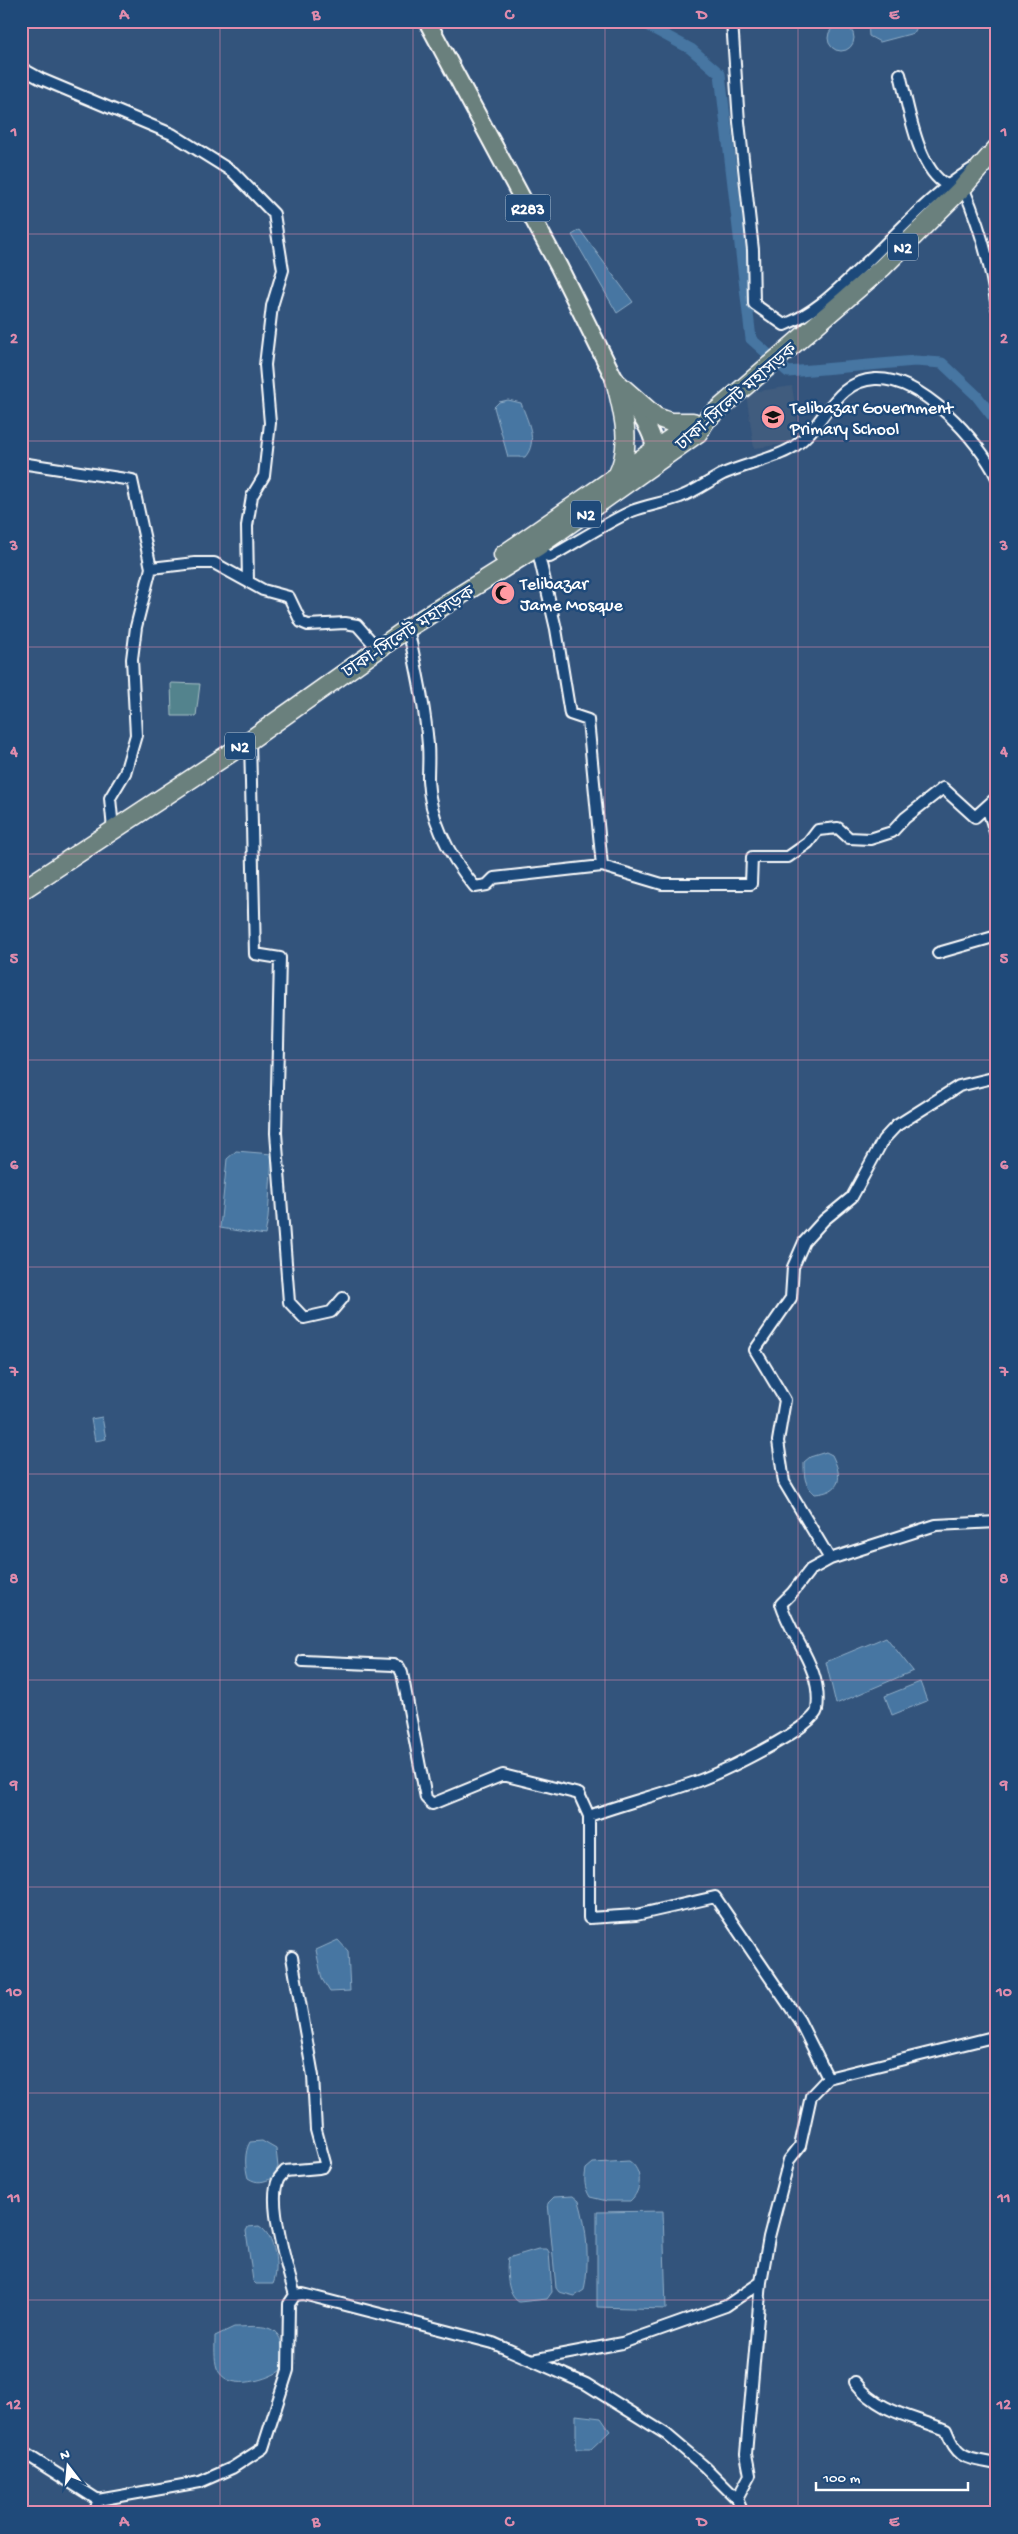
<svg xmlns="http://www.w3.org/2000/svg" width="1018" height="2534" viewBox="0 0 1018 2534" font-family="'Gochi Hand','Noto Sans Bengali',sans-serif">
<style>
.built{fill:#415c7e}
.grass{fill:#53838d;stroke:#a9c1c6}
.water{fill:#4676a2;stroke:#90adc7}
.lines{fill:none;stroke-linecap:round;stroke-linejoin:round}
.canal{stroke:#4676a2;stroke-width:11}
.minor-casing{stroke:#fff;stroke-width:14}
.primary-casing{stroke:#fff;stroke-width:20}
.trunk-casing{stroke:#fff;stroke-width:21}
.minor{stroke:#1f4a7a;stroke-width:10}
.primary{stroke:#6a807d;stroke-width:16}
.trunk{stroke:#6a807d;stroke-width:18}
.grid{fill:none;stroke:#e08cad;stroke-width:1;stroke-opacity:0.55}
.labels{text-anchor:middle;stroke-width:5;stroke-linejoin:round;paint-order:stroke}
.shield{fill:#1f4a7a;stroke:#bcc9d7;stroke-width:1}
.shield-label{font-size:16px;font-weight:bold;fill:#fff}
.street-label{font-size:18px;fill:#fff;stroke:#1f4a7a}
.poi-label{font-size:18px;fill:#fff;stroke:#1f4a7a;text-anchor:start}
.neatline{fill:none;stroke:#e08cad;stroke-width:2}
.grid-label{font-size:16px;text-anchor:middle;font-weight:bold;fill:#e08cad}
</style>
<rect width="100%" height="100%" fill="#33547c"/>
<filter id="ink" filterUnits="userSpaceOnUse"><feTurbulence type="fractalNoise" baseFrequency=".02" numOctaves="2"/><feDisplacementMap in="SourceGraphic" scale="10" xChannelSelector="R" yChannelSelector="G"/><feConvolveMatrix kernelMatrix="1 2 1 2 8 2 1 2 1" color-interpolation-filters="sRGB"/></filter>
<g filter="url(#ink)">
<!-- built -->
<path class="built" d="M792 386 800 442 754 448 746 393Z"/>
<!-- grass -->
<path class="grass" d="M171 683 200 684 196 716H172Z"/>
<!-- water -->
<path class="water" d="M868 21H920L914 33 880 42 869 36Z
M828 38a13 13 0 1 1 26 0a13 13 0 1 1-26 0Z
M580 230 633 302 617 313 572 235Z
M508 400 521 403C527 420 539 441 525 457H508L494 407 499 402Z
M236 1151 272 1154 268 1218 265 1235 220 1228 227 1159Z
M102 1417 106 1439 95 1441 91 1419Z
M826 1452 832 1455C843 1477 842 1492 815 1494 804 1485 804 1476 804 1462L810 1457Z
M886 1637 913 1671 836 1704 826 1662Z
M920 1682 927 1701 892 1715 885 1696Z
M338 1940 348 1951 350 1991 330 1992 322 1979 316 1950Z
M262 2141 276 2149 278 2167 273 2178C263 2182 257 2184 248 2178 245 2168 244 2152 250 2142Z
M629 2161C643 2170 642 2191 630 2201H607L590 2197C584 2187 584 2180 586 2169L593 2163Z
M573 2196 579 2201C587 2227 590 2263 584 2290L575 2296 559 2292 556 2288 548 2203 554 2197Z
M663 2211 666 2309 597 2307V2212Z
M259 2226C275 2235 280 2269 273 2284H256L253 2281 246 2231 248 2227Z
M538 2249H547L549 2252 552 2292 547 2299 519 2302C507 2296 506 2271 508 2258Z
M234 2327C255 2327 279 2321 282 2347 283 2355 283 2364 280 2371 264 2381 226 2392 217 2368 214 2359 215 2346 215 2336Z
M576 2415 601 2418 610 2431 591 2449H576Z"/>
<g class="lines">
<!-- canal -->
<path class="canal" d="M639 21 691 49 720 74 751 339 788 372 915 361 942 363 976 395 997 422"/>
<!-- minor casing -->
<g class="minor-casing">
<path id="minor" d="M732 21 739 122 753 250 754 304 784 325C812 314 831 296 852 276 892 240 926 197 972 169
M21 68 41 79 172 134 233 172 274 214 283 270 272 306 265 365 270 423 264 476 252 496 247 526 248 582
M900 74C908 104 917 170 947 185
M963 187C980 226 991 266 997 308
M21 463 132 480 151 568 136 627 132 659 136 735 125 773 110 798 113 829
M537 547 550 557C577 542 604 524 632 511 647 505 664 503 680 497 695 492 709 481 723 474 743 465 773 459 790 449 824 430 832 381 875 379 922 377 978 439 997 478
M537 547 556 629 570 714 588 720 602 866
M151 568 195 563H214L263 590 289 597 301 622 308 625 345 623 357 625 378 649
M408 628C416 667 425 706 428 745 429 757 428 768 428 780 430 820 450 857 475 887L487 885 494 878 602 866 662 884H751L752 857H788L808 843 818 830 838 828 849 838 870 839 892 832 905 818 943 788 975 817 997 797
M250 740 255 954 280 958 276 1133 289 1302 304 1318 331 1312 343 1298
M987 807 997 838
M938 953 997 936
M830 1559 784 1482 778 1441 785 1400 755 1350 791 1298 793 1267 804 1242 824 1220 852 1197 883 1140 896 1126 959 1086 997 1077
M303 1661 393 1665 399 1667 402 1673 426 1798 432 1804 503 1775 579 1794 589 1816V1918L636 1915 715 1897 799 2020 828 2078
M589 1816C625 1803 662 1794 698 1781 719 1773 813 1729 817 1710 823 1668 792 1640 781 1604L792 1593 810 1570 830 1559 936 1525 997 1522
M292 1957 313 2076 316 2130 325 2163 323 2167 319 2168 285 2171C283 2174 279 2177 278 2180 267 2203 288 2271 295 2295
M532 2360 622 2343 726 2306 761 2282
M855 2382C879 2413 912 2416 946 2430 958 2461 967 2458 997 2464
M21 2451 98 2500 200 2482 232 2468 263 2448 288 2370 289 2304 295 2295 303 2294 493 2343 586 2384 666 2434 705 2467 737 2499 743 2513
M737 2499 750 2475 746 2454 761 2282 769 2237 789 2160 800 2146 811 2096 828 2078 997 2036
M95 2513 98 2500"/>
</g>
<!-- primary casing -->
<g class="primary-casing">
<path id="primary" d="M427 21 559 267 615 380C628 402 662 433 653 460"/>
</g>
<!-- trunk casing -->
<g class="trunk-casing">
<path id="trunk" d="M615 380C623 412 633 445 617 476
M615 381 656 417 670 422H693
M503 555 673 437
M21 891 250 740 408 628 537 547 698 433 706 420 883 267 963 187 997 148"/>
</g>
<!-- minor -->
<use href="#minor" class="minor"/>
<!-- primary -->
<use href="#primary" class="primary"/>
<!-- trunk -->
<use href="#trunk" class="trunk"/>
</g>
</g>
<!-- grid -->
<path class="grid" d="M220 21V2513M413 21V2513M605 21V2513M798 21V2513M21 234H997M21 441H997M21 647H997M21 854H997M21 1060H997M21 1267H997M21 1474H997M21 1680H997M21 1887H997M21 2093H997M21 2300H997"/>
<!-- icons -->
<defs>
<g id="school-disc" transform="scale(1.25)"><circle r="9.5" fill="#ff9aa2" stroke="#1f4a7a"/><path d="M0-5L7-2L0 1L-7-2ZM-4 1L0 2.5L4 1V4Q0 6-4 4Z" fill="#111"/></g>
<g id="mosque-disc" transform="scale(1.25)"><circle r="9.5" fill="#ff9aa2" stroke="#1f4a7a"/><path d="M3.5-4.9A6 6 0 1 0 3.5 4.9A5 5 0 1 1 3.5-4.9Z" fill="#111"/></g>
</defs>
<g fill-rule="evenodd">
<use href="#school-disc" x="773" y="417"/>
<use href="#mosque-disc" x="503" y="593"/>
</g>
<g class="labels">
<!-- shield labels -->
<g class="shield">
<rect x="505.5" y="194.5" width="45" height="27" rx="4"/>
<rect x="888" y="233.5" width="30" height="27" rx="4"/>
<rect x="571" y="500.5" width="30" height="27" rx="4"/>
<rect x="225" y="732.5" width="30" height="27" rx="4"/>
</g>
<g class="shield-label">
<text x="528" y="214">R283</text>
<text x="903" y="253">N2</text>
<text x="586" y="520">N2</text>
<text x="240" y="752">N2</text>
</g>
<!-- street labels -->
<g class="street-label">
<text transform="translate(736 396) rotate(-41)" y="6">ঢাকা-সিলেট মহাসড়ক</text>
<text transform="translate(408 631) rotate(-33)" y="6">ঢাকা-সিলেট মহাসড়ক</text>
</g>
<!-- poi labels -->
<g class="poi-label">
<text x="790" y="413">Telibazar Government<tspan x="790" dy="21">Primary School</tspan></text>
<text x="520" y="589">Telibazar<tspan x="520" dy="21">Jame Mosque</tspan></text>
</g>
</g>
<!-- margin -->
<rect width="1018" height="2534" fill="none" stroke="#1f4a7a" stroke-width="55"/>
<!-- north arrow -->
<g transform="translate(68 2466) rotate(344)" stroke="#1f4a7a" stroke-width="4" paint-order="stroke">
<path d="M0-4L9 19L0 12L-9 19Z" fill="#ffffff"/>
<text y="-8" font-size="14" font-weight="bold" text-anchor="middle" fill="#ffffff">N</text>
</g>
<!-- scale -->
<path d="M816 2482v8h152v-8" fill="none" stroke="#ffffff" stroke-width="2.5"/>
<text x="823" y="2482" font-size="15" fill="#ffffff" stroke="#1f4a7a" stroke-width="4" paint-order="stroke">100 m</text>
<rect x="28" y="28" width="962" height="2478" class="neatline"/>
<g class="grid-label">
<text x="124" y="19">A</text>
<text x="316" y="19">B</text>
<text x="509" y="19">C</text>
<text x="702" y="19">D</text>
<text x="894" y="19">E</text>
<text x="14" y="136">1</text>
<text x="1004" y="136">1</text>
<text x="14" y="343">2</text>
<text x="1004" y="343">2</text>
<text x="14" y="550">3</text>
<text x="1004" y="550">3</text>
<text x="14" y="756">4</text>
<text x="1004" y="756">4</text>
<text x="14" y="963">5</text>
<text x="1004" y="963">5</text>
<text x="14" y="1169">6</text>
<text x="1004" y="1169">6</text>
<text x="14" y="1376">7</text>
<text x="1004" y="1376">7</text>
<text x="14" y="1583">8</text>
<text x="1004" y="1583">8</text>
<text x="14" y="1789">9</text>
<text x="1004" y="1789">9</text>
<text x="14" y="1996">10</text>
<text x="1004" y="1996">10</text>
<text x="14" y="2202">11</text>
<text x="1004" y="2202">11</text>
<text x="14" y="2409">12</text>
<text x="1004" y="2409">12</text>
<text x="124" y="2526">A</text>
<text x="316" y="2526">B</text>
<text x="509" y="2526">C</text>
<text x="702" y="2526">D</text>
<text x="894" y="2526">E</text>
</g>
</svg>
